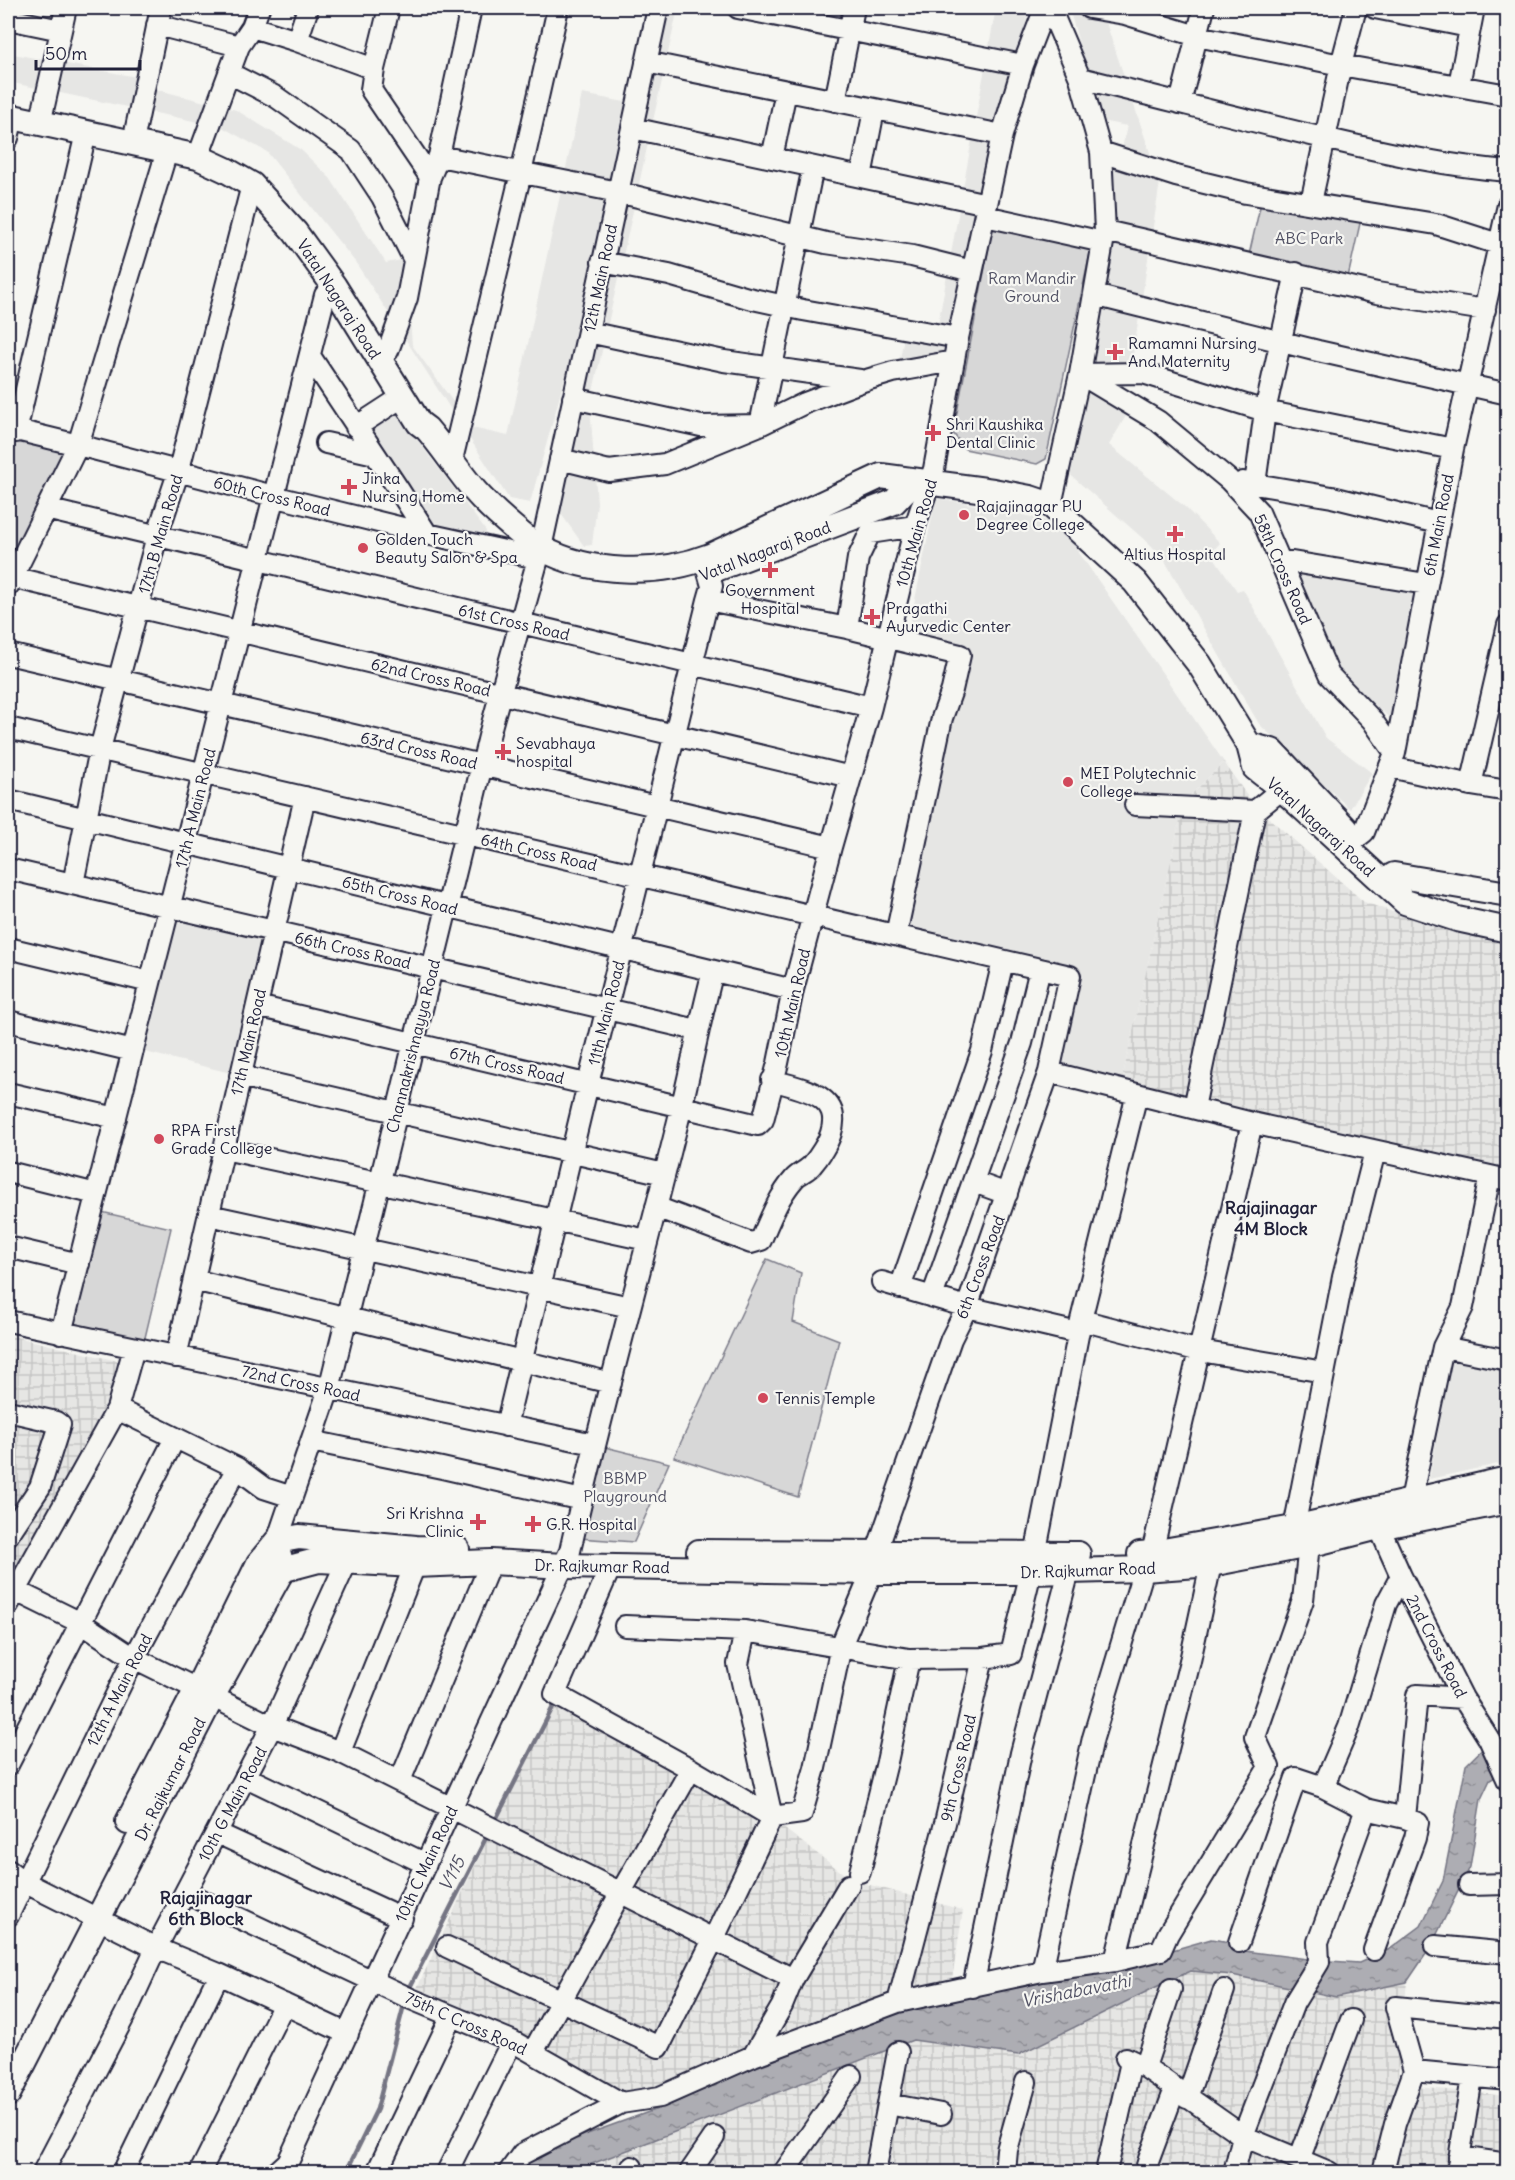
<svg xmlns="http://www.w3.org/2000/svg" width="1515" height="2180" viewBox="0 0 1515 2180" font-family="Delius,sans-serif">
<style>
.built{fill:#e6e6e4}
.industrial{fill:url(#industrial-grid)}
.green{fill:#d7d7d7;stroke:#7c7c89;stroke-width:1.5}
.water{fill:url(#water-ripples);stroke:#757583;stroke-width:1.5}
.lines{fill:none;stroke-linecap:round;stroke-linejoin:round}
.stream{stroke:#757583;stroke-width:4.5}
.minor-casing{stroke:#22223b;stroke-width:24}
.major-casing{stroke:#22223b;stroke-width:28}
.minor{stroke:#f6f6f2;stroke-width:20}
.major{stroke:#f6f6f2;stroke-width:24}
.poi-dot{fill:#d1495b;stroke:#f6f6f2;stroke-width:2}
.labels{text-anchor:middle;stroke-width:4.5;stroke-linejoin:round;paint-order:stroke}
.park-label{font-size:16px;fill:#4f4f62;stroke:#f6f6f2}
.street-label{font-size:16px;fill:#22223b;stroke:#f6f6f2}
.poi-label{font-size:16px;fill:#22223b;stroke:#f6f6f2;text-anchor:start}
.neighbourhood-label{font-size:18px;font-weight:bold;fill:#22223b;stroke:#f6f6f2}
.water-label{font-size:18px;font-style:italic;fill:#535365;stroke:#f6f6f2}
</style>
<defs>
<pattern id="industrial-grid" width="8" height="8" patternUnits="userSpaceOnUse" patternTransform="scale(1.5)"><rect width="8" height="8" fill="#e6e6e4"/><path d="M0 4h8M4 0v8" fill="none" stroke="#c5c5c4"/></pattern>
<pattern id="water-ripples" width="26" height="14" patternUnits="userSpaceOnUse" patternTransform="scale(1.5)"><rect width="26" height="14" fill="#adadb3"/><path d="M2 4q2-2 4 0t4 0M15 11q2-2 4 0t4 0" fill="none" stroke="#8c8c93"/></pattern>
</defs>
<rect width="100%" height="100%" fill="#f6f6f2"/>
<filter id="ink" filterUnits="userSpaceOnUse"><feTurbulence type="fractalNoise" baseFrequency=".0167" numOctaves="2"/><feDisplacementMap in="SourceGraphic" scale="12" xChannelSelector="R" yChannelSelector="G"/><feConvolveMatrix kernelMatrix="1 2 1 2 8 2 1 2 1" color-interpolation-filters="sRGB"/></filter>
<g filter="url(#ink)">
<!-- built -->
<path class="built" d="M667 8H678L590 405 597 503 592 545 584 546 559 511Z
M996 8H1029L955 333 937 330Z
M1069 8H1101L1160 182 1131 368 1093 361 1112 239 1104 149 1121 153 1127 126 1101 121Z
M8 53 142 78 143 86 236 110 301 150 330 178 386 263 401 260 406 269 412 345 472 428 508 436 582 94 641 105 530 503 509 499 356 263 267 152 222 127 8 82Z
M905 332 953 342 947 370 897 374Z
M1087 385 1130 409 1109 445 1185 507 1220 543 1211 553 1237 591 1243 589 1326 738 1372 773 1350 809 1259 724 1165 561 1147 542 1066 471Z
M393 408 486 531 485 539 426 525 359 428Z
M936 498 1000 509 1059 524 1224 762 1184 802 1121 1084 1058 1068 1080 975 900 930 962 648 907 638Z
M1284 553 1421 579 1395 723 1334 668Z
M180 909 270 932 235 1074 145 1052Z
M1454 1349 1507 1365V1462L1429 1479Z
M1507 1606H1508L1507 1700 1498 1607Z"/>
<!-- industrial -->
<path class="industrial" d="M1224 762 1252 803 1364 902 1424 923 1507 945 1508 1167 1506 1178 1121 1084 1184 802Z
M8 1335 126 1363 117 1397 8 1608Z
M555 1698 737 1793 852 1880 963 1910 952 1979 686 2076 618 2098 415 1992Z
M1191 1971 1232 1975 1336 1997 1407 1982 1397 2085 1507 2096V2172H571L914 2040 1018 2055 1166 1982Z"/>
<!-- green -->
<path class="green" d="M1262 198 1361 219 1348 277 1249 255Z
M993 226 1092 244 1046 459 1037 464 965 449 953 433Z
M8 436 69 449 8 571Z
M97 1211 171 1228 143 1346 69 1329Z
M767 1259 801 1273 793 1322 839 1340 798 1497 674 1457Z
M605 1447 669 1463 634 1542 579 1538Z"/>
<!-- water -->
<path class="water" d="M1507 1725V1770L1490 1780 1481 1799 1470 1867 1430 1948 1407 1982 1336 1997 1232 1975 1191 1971 1166 1982 1018 2055 913 2040 571 2172H520L537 2152 674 2103 827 2032 1008 1982 1131 1962 1211 1939 1230 1942 1237 1950 1315 1960 1359 1963 1390 1949 1421 1926 1443 1881 1466 1765Z"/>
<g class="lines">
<!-- stream -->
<path class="stream" d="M493 1825 556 1701
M407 1993 489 1832
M360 2172 350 2164 377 2109 405 2001"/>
<!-- minor casing -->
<g class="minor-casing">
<path id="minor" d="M738 8 1023 65
M1050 8 1080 78 1101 152 1105 231 1080 374 1051 505
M1089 8 1125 14 1197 36 1341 65 1508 95
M1375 8 1469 27
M8 19 61 30
M157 25 239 46
M252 27 297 41 374 69 371 90 430 177
M297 41 308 8
M646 62 1002 135
M374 69 389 8
M229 73 276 97 351 150 382 197 414 260
M1080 78C1163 98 1245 120 1328 139 1387 153 1447 166 1508 171
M1459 85 1474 8
M835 101 854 8
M1180 103 1204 8
M40 124 66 8
M632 128 987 204
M8 138 13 117
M133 142 161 8
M1101 152 1176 176 1246 193 1436 224 1498 244
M439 156 618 192 826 243 912 256 972 271
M198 157 239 46 252 27 259 8
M772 158 786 91
M861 177 874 110
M1311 202 1341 65 1356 8
M985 216 1103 242
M1105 231 1377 293 1485 310
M602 262 669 275 748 298 803 310 958 338
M1094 295 1318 351 1508 394
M588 332 724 361 860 380
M310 356 399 490 427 534
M378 358 388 351 407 298 430 177 439 156 471 8
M1080 374 1158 421 1229 480 1259 512 1329 675 1372 720 1395 753
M1080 374 1143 373 1265 411 1453 449
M573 398 701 426 760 425 813 167
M356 427 402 397
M8 428 78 445 273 496 427 534 537 558
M16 432 86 133
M326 443 375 454
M560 459 609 471 665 464 760 425 805 403 863 381 893 372 954 361
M452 460 521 173 558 8
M1243 482 1332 497 1438 523
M1255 484 1265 411 1296 273
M46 509 871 707
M1280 560 1426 584
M708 572 712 586 708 600 847 628 960 655 952 690 942 718 896 935
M11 577 851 777
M8 586 78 445 164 161 166 148
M847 628 858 558 870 533 915 526
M8 654 831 847
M8 728 1070 976 1049 1072 1038 1103 967 1307 951 1339 876 1553
M1390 767 1471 785 1508 791
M1471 785 1508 625
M8 800 793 990
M1135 805 1255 811
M1355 839 1364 832 1395 753 1453 449 1508 205
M8 869 697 1030
M73 884 100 749 157 536 178 473 252 185
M8 948 150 982
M257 1006 758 1125 763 1120 778 1063 793 990 831 847 871 707 915 526 934 469 958 338 1002 135 1023 65 1045 8
M8 1021 133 1051
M1049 1072 1252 1123 1508 1180
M240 1076 664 1174
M8 1093 116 1118
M1194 1108 1255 811 1282 789
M224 1149 647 1240
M8 1172 96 1194
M974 1182 1007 1194
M656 1207 751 1243 761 1240C770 1219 779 1196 794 1179 799 1173 807 1171 812 1165 819 1157 828 1143 831 1133 843 1094 801 1089 772 1080
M209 1215 630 1307
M8 1247 79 1264
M194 1280 611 1383
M882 1282 967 1307 1078 1333
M900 1288 982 1051 1003 961
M932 1297 1022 1043 1040 969
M1081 1320 1200 1351 1324 1372
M8 1321 594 1444
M61 1333 325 295 334 286
M1443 1347 1508 1360
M176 1357 305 797
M117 1409 237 1468 264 1488 292 1497
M8 1411 56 1422 60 1425 40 1487 8 1535
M506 1426 588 1084 708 600
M311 1441 442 1468 582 1500
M1411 1500 1443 1347 1463 1307 1490 1176
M1376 1514 1379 1527 1401 1576 1463 1698 1489 1739 1508 1781
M1294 1528 1343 1277 1375 1151
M285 1569 277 1541 329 1389 492 724 541 548 658 8
M14 1590 81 1623 134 1658 272 1726 340 1752 793 1979 782 2006 753 2056 660 2097 621 2103
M8 1605 117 1409 134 1348
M625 1626 745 1631
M340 1752 415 1565
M8 1765 175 1438
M691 1769 772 1817 802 1813 815 1768 841 1646 872 1572
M246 1777 426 1864
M400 1781 491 1562
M1366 1809 1405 1818 1418 1823 1415 1838 1374 1950
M1405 1818 1417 1695 1463 1698
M217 1833 402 1918
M8 1870 24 1882 156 1948 219 1974 348 2034
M860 1872 887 1762 909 1659
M1469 1885 1508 1884
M186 1893 411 1999 512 2041 621 2103 522 2154 509 2172
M8 1916 134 1658 237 1468
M1239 1942 1296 1778 1323 1787
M1435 1946 1508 1953
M447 1947 659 2047 714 1938 772 1817 738 1664 745 1631 909 1659 983 1658
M1115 1961 1190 1661 1211 1564
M1042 1971 1093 1738 1144 1569 1152 1553 1252 1123
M793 1979 849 1885
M973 1987 1021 1753 1069 1571
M898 2002 945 1823 983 1658 1011 1654 1035 1555 1081 1320 1137 1094
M533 2052 621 1892 691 1769 555 1694 611 1566
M753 2056 898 2002 1042 1971 1115 1961 1161 1950 1168 1934 1269 1767 1255 1737 1303 1600 1309 1545
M1126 2058 1145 2067 1243 2136 1329 2172
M1145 2067 1171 1989
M1414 2071 1396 2007 1508 2018
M1187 2098 1224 1990
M888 2104 941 2114
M1459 2157 1508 2164
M1299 2160 1351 2020
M43 2172 126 2013 156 1948 272 1726 347 1561
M123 2172 219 1974
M200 2172 284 2004
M277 2172 288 2162 570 1551C603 1403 645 1256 681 1109 692 1063 701 1017 713 971
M377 2172 451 2017
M447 2172 512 2041
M628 2172 632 2167
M690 2172 714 2137
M784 2172 851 2076
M875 2172 898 2052
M1005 2172 1007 2150 1026 2082
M1106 2172 1131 2062
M1145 2172 1149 2159 1175 2089
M1234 2172 1243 2136 1294 2003 1319 1962 1318 1942 1366 1809 1323 1787 1349 1727 1386 1604 1401 1576
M1383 2172 1395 2124 1414 2071 1508 2080
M1457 2172 1472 2077"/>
</g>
<!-- major casing -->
<g class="major-casing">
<path id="major" d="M8 116 198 157 226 170 252 185 295 232 334 286 419 423 427 429C444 449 458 471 475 491 489 507 523 538 541 548 590 575 658 576 710 556L881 476 993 491 1030 498 1051 505 1135 582 1200 665 1249 745 1255 768 1282 789 1405 902 1457 919 1508 930
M716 569 894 502 914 481
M1249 745 1272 751 1346 829
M1394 875 1508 894
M699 1552 1078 1554
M1140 1554 1152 1553 1294 1528 1508 1479
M128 1822 197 1689 259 1563 277 1541 299 1537 416 1548 457 1549
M8 2094 212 1697 280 1574 285 1569 319 1560 415 1565 491 1562 564 1566 872 1572H1031L1144 1569 1211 1564 1309 1545 1379 1527 1508 1501"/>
</g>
<!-- minor -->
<use href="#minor" class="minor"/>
<!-- major -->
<use href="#major" class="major"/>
</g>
</g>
<!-- markers -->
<g class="poi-dot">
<path d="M1112 343h6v6h6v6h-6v6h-6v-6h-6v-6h6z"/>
<path d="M930 424h6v6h6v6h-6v6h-6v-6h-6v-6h6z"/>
<path d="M346 478h6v6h6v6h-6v6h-6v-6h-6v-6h6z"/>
<circle cx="964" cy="515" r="6"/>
<path d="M1172 525h6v6h6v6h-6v6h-6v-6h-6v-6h6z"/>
<circle cx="363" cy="548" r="6"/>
<path d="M767 561h6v6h6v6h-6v6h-6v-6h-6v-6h6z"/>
<path d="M869 608h6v6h6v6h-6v6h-6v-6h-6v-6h6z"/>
<path d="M500 743h6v6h6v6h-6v6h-6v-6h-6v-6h6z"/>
<circle cx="1068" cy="782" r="6"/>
<circle cx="159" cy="1139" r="6"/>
<circle cx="763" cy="1398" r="6"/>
<path d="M475 1513h6v6h6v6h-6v6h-6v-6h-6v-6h6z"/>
<path d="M530 1515h6v6h6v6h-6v6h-6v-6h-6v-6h6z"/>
</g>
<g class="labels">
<!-- park labels -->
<g class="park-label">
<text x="1309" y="244">ABC Park</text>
<text x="1032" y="284">Ram Mandir<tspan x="1032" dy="18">Ground</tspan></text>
<text x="625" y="1484">BBMP<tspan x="625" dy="18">Playground</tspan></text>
</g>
<!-- street labels -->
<g class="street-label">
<text transform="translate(600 278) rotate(-78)" y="6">12th Main Road</text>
<text transform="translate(339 299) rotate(57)" y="6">Vatal Nagaraj Road</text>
<text transform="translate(272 496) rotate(14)" y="6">60th Cross Road</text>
<text transform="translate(1438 525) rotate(-79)" y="6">6th Main Road</text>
<text transform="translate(916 533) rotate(-74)" y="6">10th Main Road</text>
<text transform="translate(160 534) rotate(-74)" y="6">17th B Main Road</text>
<text transform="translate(765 551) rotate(-21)" y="6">Vatal Nagaraj Road</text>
<text transform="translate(1283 569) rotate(66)" y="6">58th Cross Road</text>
<text transform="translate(514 622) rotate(13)" y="6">61st Cross Road</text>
<text transform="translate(431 677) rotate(13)" y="6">62nd Cross Road</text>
<text transform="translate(419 750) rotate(13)" y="6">63rd Cross Road</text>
<text transform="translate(195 808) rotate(-76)" y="6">17th A Main Road</text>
<text transform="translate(1321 827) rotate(42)" y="6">Vatal Nagaraj Road</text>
<text transform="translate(539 852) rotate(13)" y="6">64th Cross Road</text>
<text transform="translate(400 895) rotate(14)" y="6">65th Cross Road</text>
<text transform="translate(353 950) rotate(13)" y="6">66th Cross Road</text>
<text transform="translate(792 1003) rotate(-77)" y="6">10th Main Road</text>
<text transform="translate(606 1013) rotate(-76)" y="6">11th Main Road</text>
<text transform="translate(248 1042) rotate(-77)" y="6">17th Main Road</text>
<text transform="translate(413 1046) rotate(-76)" y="6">Channakrishnayya Road</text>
<text transform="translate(507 1065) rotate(13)" y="6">67th Cross Road</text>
<text transform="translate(980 1267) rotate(-69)" y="6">6th Cross Road</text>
<text transform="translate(301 1383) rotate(12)" y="6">72nd Cross Road</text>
<text transform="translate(602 1566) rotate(1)" y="6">Dr. Rajkumar Road</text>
<text transform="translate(1088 1570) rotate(-2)" y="6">Dr. Rajkumar Road</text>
<text transform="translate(1437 1646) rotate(63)" y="6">2nd Cross Road</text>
<text transform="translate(119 1690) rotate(-63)" y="6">12th A Main Road</text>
<text transform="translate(958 1768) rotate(-77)" y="6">9th Cross Road</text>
<text transform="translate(170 1779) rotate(-63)" y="6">Dr. Rajkumar Road</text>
<text transform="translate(232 1804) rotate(-62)" y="6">10th G Main Road</text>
<text transform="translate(426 1864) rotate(-65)" y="6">10th C Main Road</text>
<text transform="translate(466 2023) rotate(24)" y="6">75th C Cross Road</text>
</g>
<!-- poi labels -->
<g class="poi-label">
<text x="1128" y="349">Ramamni Nursing<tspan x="1128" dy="18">And Maternity</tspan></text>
<text x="946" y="430">Shri Kaushika<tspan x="946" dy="18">Dental Clinic</tspan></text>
<text x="362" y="484">Jinka<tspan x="362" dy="18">Nursing Home</tspan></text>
<text x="976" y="512">Rajajinagar PU<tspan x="976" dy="18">Degree College</tspan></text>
<text x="375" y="545">Golden Touch<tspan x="375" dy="18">Beauty Salon &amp; Spa</tspan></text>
<text x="1175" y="560" text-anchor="middle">Altius Hospital</text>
<text x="770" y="596" text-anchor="middle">Government<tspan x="770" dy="18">Hospital</tspan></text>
<text x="886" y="614">Pragathi<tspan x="886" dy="18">Ayurvedic Center</tspan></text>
<text x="516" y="749">Sevabhaya<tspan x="516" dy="18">hospital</tspan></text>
<text x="1080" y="779">MEI Polytechnic<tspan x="1080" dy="18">College</tspan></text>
<text x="171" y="1136">RPA First<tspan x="171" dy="18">Grade College</tspan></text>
<text x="775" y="1404">Tennis Temple</text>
<text x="464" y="1519" text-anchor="end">Sri Krishna<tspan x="464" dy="18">Clinic</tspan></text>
<text x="546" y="1530">G.R. Hospital</text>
</g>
<!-- neighbourhood labels -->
<g class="neighbourhood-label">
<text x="1271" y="1214">Rajajinagar<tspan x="1271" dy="21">4M Block</tspan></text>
<text x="206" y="1904">Rajajinagar<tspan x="206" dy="21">6th Block</tspan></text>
</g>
<!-- water labels -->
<g class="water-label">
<text transform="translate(452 1874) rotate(-63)" y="6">V115</text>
<text transform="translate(1076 1991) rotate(-11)" y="6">Vrishabavathi</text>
</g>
</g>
<!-- margin -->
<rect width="1515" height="2180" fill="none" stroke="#f6f6f2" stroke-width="30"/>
<rect x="15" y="15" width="1485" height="2150" fill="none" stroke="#22223b" stroke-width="2" filter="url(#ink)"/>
<!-- scale -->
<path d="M36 60v9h104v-9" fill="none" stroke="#22223b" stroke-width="3"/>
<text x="45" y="60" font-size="18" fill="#22223b" stroke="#f6f6f2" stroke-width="4.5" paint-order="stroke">50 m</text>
</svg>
